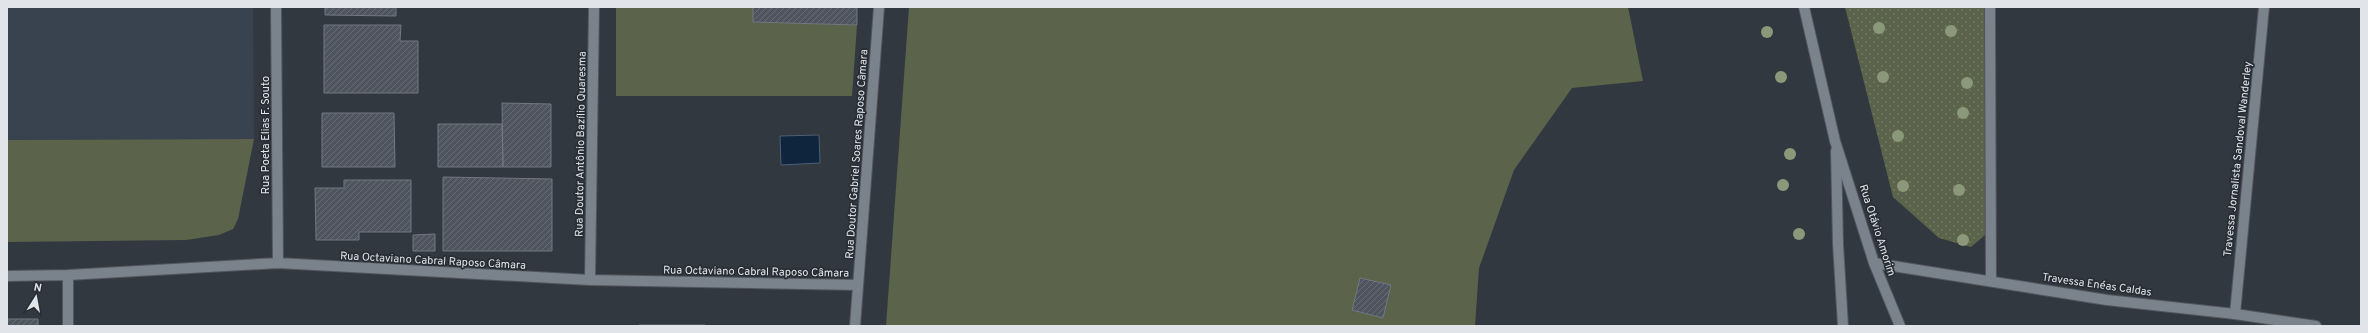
<svg xmlns="http://www.w3.org/2000/svg" width="2368" height="333" viewBox="0 0 2368 333" font-family="Overpass,sans-serif">
<style>
.built{fill:#38434f}
.grass{fill:#5b634a}
.park{fill:url(#park-dots)}
.water{fill:#0f253e;stroke:#4e5f72}
.building{fill:url(#building-hatch);stroke:#717881}
.lines{fill:none;stroke-linecap:round;stroke-linejoin:round}
.street-casing{stroke:#51565d;stroke-width:12}
.street{stroke:#7a828b;stroke-width:10}
.tree{fill:#8b9879}
.labels{text-anchor:middle;stroke-width:3.5;stroke-linejoin:round;paint-order:stroke}
.street-label{font-size:11px;fill:#e1e5ea;stroke:#282e35}
</style>
<defs>
<pattern id="park-dots" width="8" height="8" patternUnits="userSpaceOnUse"><rect width="8" height="8" fill="#5b634a"/><path d="M2 2h.1M6 6h.1" fill="none" stroke="#727964" stroke-width="1.8" stroke-linecap="round"/></pattern>
<pattern id="building-hatch" width="6" height="6" patternUnits="userSpaceOnUse"><rect width="6" height="6" fill="#4f555e"/><path d="M-1 1l2-2M0 6l6-6M5 7l2-2" fill="none" stroke="#686d75"/></pattern>
</defs>
<rect width="100%" height="100%" fill="#323840"/>
<!-- built -->
<path class="built" d="M7 7H253L254 139 7 140Z"/>
<!-- grass -->
<path class="grass" d="M616 7H753V22L857 25 852 96H616Z
M909 7H1628L1643 81 1572 88 1514 170 1479 268 1475 326H886Z
M254 139 238 219 233 229 219 235 186 240 7 242V140Z"/>
<!-- park -->
<path class="park" d="M1845 7H1986L1992 229 1971 247 1939 238 1893 197Z"/>
<!-- water -->
<path class="water" d="M819 135 820 163 781 165 780 136Z"/>
<!-- building -->
<path class="building" d="M325 7H396V16L325 15Z
M753 7H857V25L753 22Z
M324 25H401L400 41H418V93H324Z
M502 103 551 104V167H503Z
M322 113H394L395 167H322Z
M438 124H502L503 167H438Z
M443 177 552 179V251H443Z
M344 180H411V232H359V240H316L315 188H344Z
M435 234V251H413V235Z
M1360 278 1391 285 1383 318 1352 310Z
M7 319H38V326H7Z
M639 325H705V326H639Z"/>
<g class="lines">
<!-- street casing -->
<g class="street-casing">
<path id="street" d="M276 7 278 263
M1804 7 1835 141 1874 263 1900 326
M1990 7 1991 280
M1836 151 1838 244 1843 326
M1874 263 2107 300 2235 314 2316 326
M68 275V326
M7 276 68 275 278 263 590 280 858 285
M590 280 594 7
M2235 314 2264 7
M855 326 879 7"/>
</g>
<!-- street -->
<use href="#street" class="street"/>
</g>
<!-- trees -->
<g class="tree">
<circle cx="1879" cy="28" r="6"/>
<circle cx="1951" cy="31" r="6"/>
<circle cx="1767" cy="32" r="6"/>
<circle cx="1781" cy="77" r="6"/>
<circle cx="1883" cy="77" r="6"/>
<circle cx="1967" cy="83" r="6"/>
<circle cx="1963" cy="113" r="6"/>
<circle cx="1898" cy="136" r="6"/>
<circle cx="1790" cy="154" r="6"/>
<circle cx="1783" cy="185" r="6"/>
<circle cx="1903" cy="186" r="6"/>
<circle cx="1959" cy="190" r="6"/>
<circle cx="1799" cy="234" r="6"/>
<circle cx="1963" cy="240" r="6"/>
</g>
<g class="labels">
<!-- street labels -->
<g class="street-label">
<text transform="translate(265 135) rotate(-90)" y="4">Rua Poeta Elias F. Souto</text>
<text transform="translate(580 144) rotate(-89)" y="4">Rua Doutor Antônio Bazílio Quaresma</text>
<text transform="translate(856 154) rotate(-86)" y="4">Rua Doutor Gabriel Soares Raposo Câmara</text>
<text transform="translate(2237 159) rotate(-84)" y="4">Travessa Jornalista Sandoval Wanderley</text>
<text transform="translate(1878 230) rotate(72)" y="4">Rua Otávio Amorim</text>
<text transform="translate(433 260) rotate(3)" y="4">Rua Octaviano Cabral Raposo Câmara</text>
<text transform="translate(756 271) rotate(1)" y="4">Rua Octaviano Cabral Raposo Câmara</text>
<text transform="translate(2097 284) rotate(8)" y="4">Travessa Enéas Caldas</text>
</g>
</g>
<!-- border -->
<rect width="2368" height="333" fill="none" stroke="#e1e5ea" stroke-width="16"/>
<!-- north arrow -->
<g transform="translate(36 297) rotate(11)" stroke="#282e35" stroke-width="3" paint-order="stroke">
<path d="M0-3L7 15L0 10L-7 15Z" fill="#e1e5ea"/>
<text y="-6" font-size="11" font-weight="bold" text-anchor="middle" fill="#e1e5ea">N</text>
</g>
</svg>
